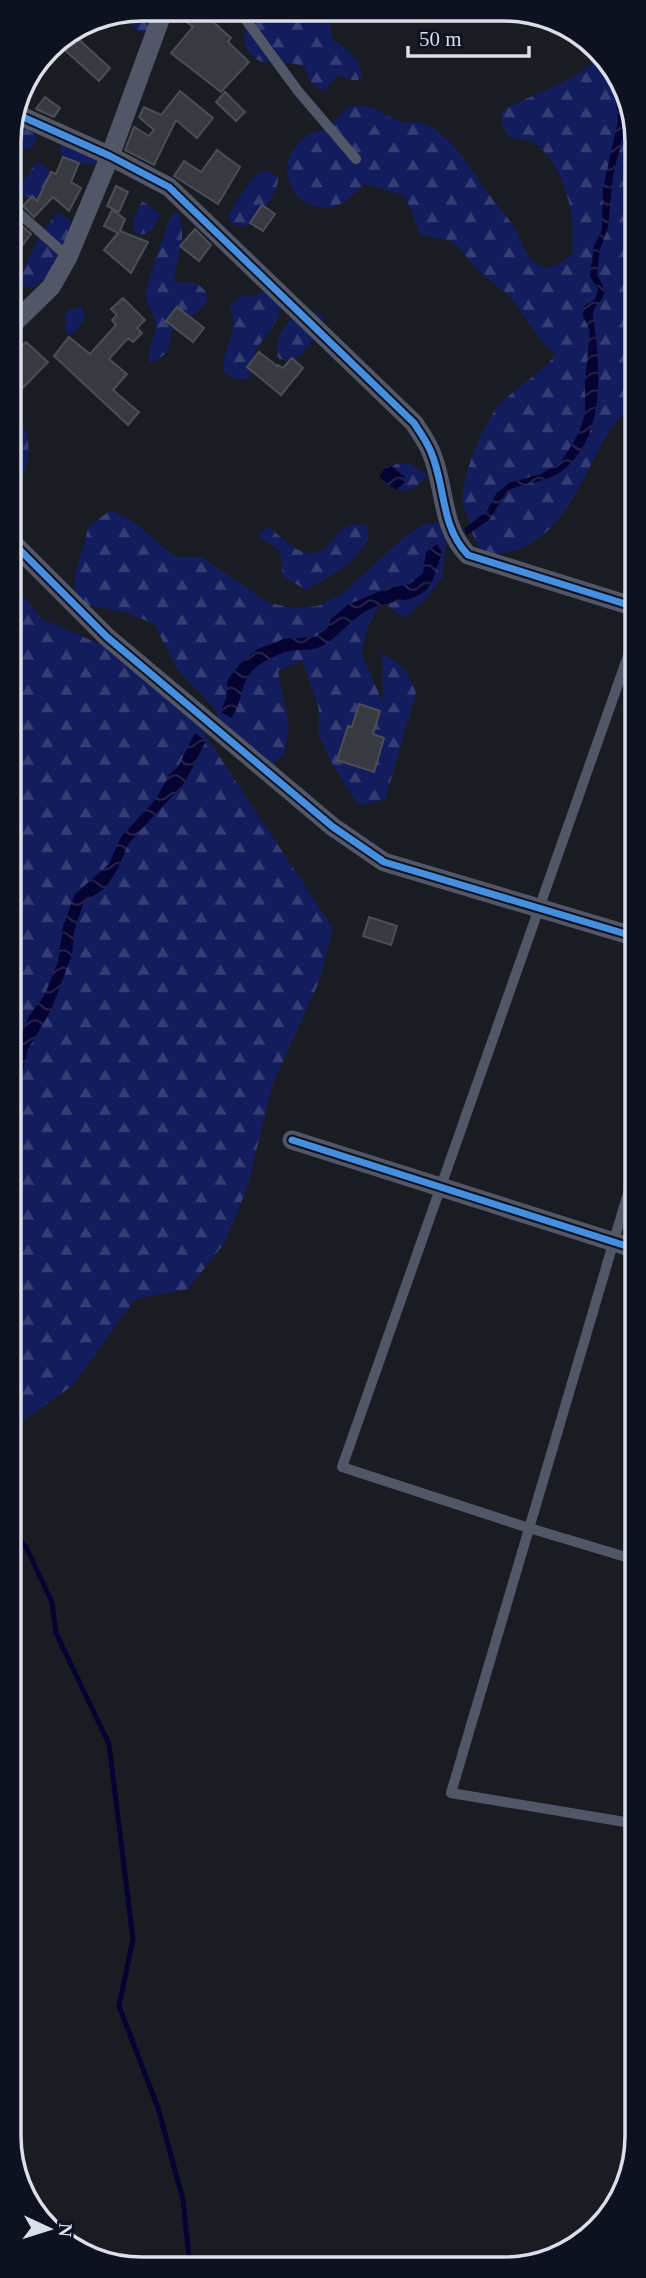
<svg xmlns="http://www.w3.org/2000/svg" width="646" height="2278" viewBox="0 0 646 2278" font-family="'Times New Roman',serif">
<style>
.forest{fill:url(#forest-firs)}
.water{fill:url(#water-waves)}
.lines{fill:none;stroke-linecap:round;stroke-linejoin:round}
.stream{stroke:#050331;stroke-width:5}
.building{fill:#373a41;stroke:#4b4e55;stroke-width:2}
.lane{stroke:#525767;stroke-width:10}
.street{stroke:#525767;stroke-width:19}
.cycleway-casing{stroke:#0d1120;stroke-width:11}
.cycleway{stroke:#468fdf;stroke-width:7}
.rim{fill:none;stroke:#dbdfe9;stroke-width:3.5}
</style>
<defs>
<pattern id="forest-firs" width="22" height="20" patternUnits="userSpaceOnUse" patternTransform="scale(1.75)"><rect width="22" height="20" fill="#131c5d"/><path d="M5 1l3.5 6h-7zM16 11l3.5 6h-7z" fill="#353d74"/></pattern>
<pattern id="water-waves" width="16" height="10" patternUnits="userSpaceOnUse" patternTransform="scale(1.75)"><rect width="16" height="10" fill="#050331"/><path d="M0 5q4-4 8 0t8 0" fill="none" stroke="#29274f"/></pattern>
</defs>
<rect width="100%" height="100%" fill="#1a1c24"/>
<!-- forest -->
<path class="forest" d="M142 9H158L148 31 142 33 136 30 123 13Z
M300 10H329L332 40C345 46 361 59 362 75L358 80H352L338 75 325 90C312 89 307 78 305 67 293 61 278 64 265 62 244 59 240 33 247 17 269 7 280 27 300 10Z
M602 55 635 116V410C617 415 609 431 600 447 577 490 560 538 509 552 485 558 476 549 471 528 469 519 464 511 463 502 460 481 481 430 494 412 510 389 539 377 556 354L541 341 511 297 476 269 459 247 448 240 421 235 405 196 366 184C353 192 346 205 331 207 302 212 276 179 292 152 296 145 303 137 311 133 315 131 321 132 326 129 336 121 341 109 354 106 375 102 386 119 404 122 414 124 420 120 429 126 455 140 471 170 488 193 496 205 506 215 514 227 521 238 524 255 535 263 549 273 563 263 572 253 576 217 566 168 536 144 530 140 517 139 509 137L502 125V112C535 91 573 84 602 55Z
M16 126 28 130 37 136 32 148 25 149 9 147V133L12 127Z
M62 142 97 153 98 164C82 165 53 163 62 142Z
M36 162C48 165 49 171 54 181L46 197H26L21 193V186Z
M268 170 278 178C278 196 259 217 245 227L232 224 228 217C235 201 246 189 255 175Z
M142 201 160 214 152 231 140 235 134 232V218Z
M57 213 64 215 79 230C70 248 51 282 30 288L23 285C18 268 45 227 57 213Z
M178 213 182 226V240L173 282C184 282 196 280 204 290 219 306 182 319 173 327L167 353 150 364C147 349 154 340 156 327 157 316 146 307 146 296 145 287 168 222 172 214Z
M266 291 284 298C281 311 276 323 268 334 256 349 252 349 256 369L247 379H234L223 371C223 343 240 335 230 306L240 296H253Z
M82 306 85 318 73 334H66L65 312Z
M311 311 324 316C315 337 310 351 290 362L278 358C274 334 288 315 311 311Z
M9 411C29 421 33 454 24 473 21 480 14 486 9 491Z
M398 463 410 464 428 475C413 492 403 496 384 482L386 470Z
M111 510 135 523 175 557H201L267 602 291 608 318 606 342 594 402 539 422 525 448 522 442 578 426 599 404 618 381 601 368 626 361 652 383 703 382 652 404 668 416 692 385 800 358 805 330 760 319 735V709L302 660 278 671 289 727 284 755 260 773 238 757 214 708 178 670 154 624 128 613 74 602 75 574 89 526Z
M352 524 366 525 369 537C357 563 330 576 306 590L283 576 280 551 258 536 268 526C283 538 303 563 324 549 336 540 336 530 352 524Z
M10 579 42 619 143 663 182 700 333 928 318 984 273 1083 247 1188 225 1242 188 1289 135 1299 72 1386 25 1419 10 1418Z"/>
<!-- water -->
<path class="water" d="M614 77 622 92 624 122 622 139 613 175 608 228 600 249 597 276C616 301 591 300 593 318 601 367 606 436 563 470 547 483 525 482 507 491L490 519 467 535 464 529 487 511 496 494 509 483 541 474 561 462 579 433 585 413V383L590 331 583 316 584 306 595 299 598 290 590 276 594 246 602 230 603 188 618 121Z
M388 463 405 477V482L396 490 379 477Z
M437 544 442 553C437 564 435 579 428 588 414 604 386 600 368 610 347 621 338 640 317 648 308 651 300 649 291 651 280 653 260 662 253 670 239 684 243 704 231 718L221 712 226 698 228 679 241 663 258 649 283 639 315 637 327 629 331 619 349 604 388 588 410 584 423 573 426 552Z
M195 733 206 741 185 782 129 843 117 870 105 888 84 902 74 931 72 955 51 1010 28 1049 21 1079 10 1100V1065L29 1016 44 996 58 962 63 926 75 894 109 864 121 837 156 799 169 775 178 767Z"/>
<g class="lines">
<!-- stream -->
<path class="stream" d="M11 1531 26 1547 52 1602 56 1633 109 1744 133 1939 119 2006 158 2108 183 2200 190 2267
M510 2267 538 2262"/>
</g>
<!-- building -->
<path class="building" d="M193 9H203L212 16 210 19 231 38 228 42 249 62 221 92 171 53 193 27 184 20Z
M66 35 71 40 75 36 110 68 99 81 56 42Z
M180 91 213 118 197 138 176 120 154 165 125 150 134 127 149 136 154 130 139 117 144 107 161 115Z
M225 92 245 112 236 121 216 102Z
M45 97 60 108 54 117 36 109Z
M217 150 240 167 218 204 174 176 184 161 201 172Z
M63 157 79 163 71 182 81 188 69 211 53 197 34 217 23 206 32 196 37 201 51 172 56 174Z
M116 186 128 192 119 212 107 206Z
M262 205 275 214 263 231 250 223Z
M112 210 125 219 120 231 148 242 131 273 104 250 118 233 104 226Z
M21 225 31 234 9 263V241Z
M195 229 211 245 199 261 180 246Z
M123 298 145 320 137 328 142 333 133 342 128 338 109 359 127 374 113 390 139 412 128 425 54 356 69 337 90 354 116 325 112 320 117 315 111 309Z
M177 307 204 328 193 342 166 321Z
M26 342 48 362 9 402V360Z
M259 352 277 366 278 365 283 368 292 358 303 368 281 395 247 367Z
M359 704 380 711 373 734 384 738 374 772 337 760 348 726 352 727Z
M369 917 397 926 391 945 363 936Z"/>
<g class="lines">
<!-- lane -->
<path class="lane" d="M235 9 243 16 298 91 356 159
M9 204 68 257
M635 636 342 1467 529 1528 636 1560
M636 1166 451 1793 637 1824
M629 1822 637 1797"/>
<!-- street -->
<path class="street" d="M19 112 23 117 110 156 169 187 414 423C420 432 427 442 431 452 446 487 440 526 468 555L635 607
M9 328 51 287 68 257 110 156 164 9
M9 539 107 637 333 827 384 862 636 937
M292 1140 636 1249"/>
<!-- cycleway casing -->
<g class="cycleway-casing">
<path id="cycleway" d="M19 112 23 117 110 156 169 187 414 423C420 432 427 442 431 452 446 487 440 526 468 555L635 607
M9 539 107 637 333 827 384 862 636 937
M292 1140 636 1249"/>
</g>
<!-- cycleway -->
<use href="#cycleway" class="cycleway"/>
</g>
<!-- crop -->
<path d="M0 0H646V2278H0ZM142 21H504A121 121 0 0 1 625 142V2136A121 121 0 0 1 504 2257H142A121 121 0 0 1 21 2136V142A121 121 0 0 1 142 21Z" fill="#0d1120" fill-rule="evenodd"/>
<path class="rim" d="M142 21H504A121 121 0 0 1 625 142V2136A121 121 0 0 1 504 2257H142A121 121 0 0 1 21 2136V142A121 121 0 0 1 142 21Z"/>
<!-- north arrow -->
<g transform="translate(49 2229) rotate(94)" stroke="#0d1120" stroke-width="5" paint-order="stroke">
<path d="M0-5L12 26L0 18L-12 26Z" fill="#dbdfe9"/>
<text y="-10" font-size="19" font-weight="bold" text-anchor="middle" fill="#dbdfe9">N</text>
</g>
<!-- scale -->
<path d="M408 46v10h121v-10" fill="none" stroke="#dbdfe9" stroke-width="3.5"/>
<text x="419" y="46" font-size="21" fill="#dbdfe9" stroke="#0d1120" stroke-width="5" paint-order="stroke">50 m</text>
</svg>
